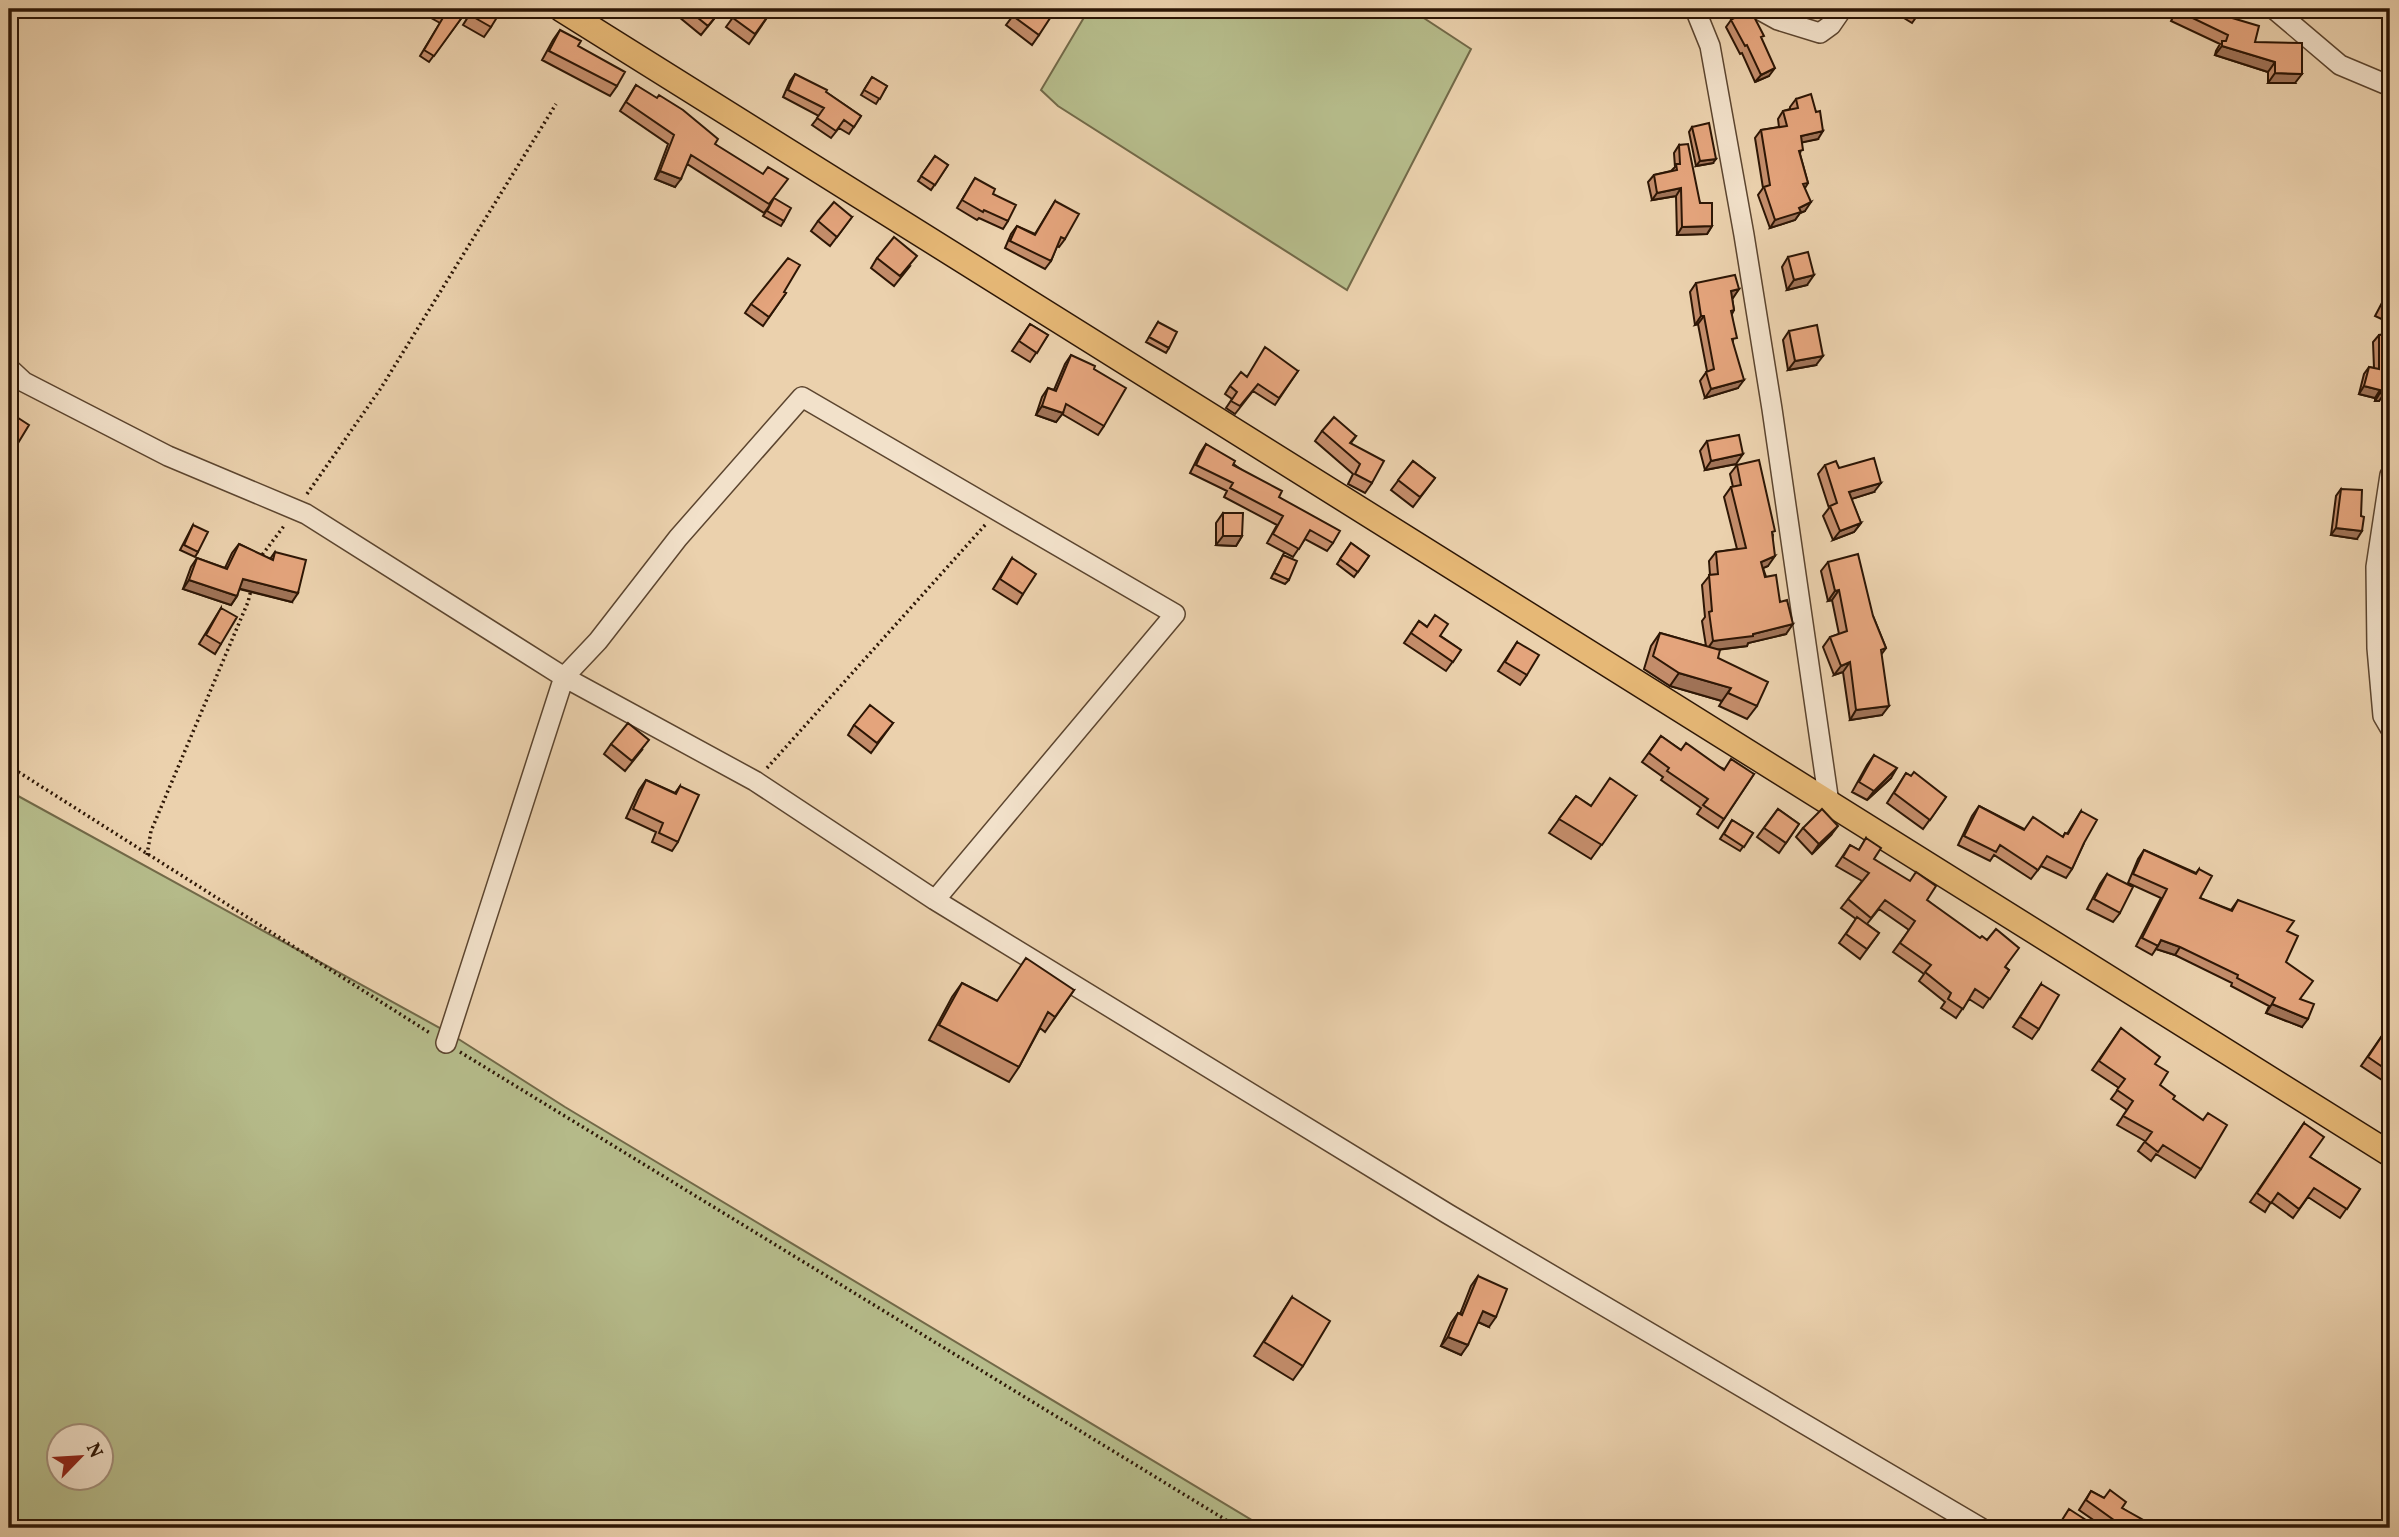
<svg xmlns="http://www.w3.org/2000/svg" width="2399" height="1537" viewBox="0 0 2399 1537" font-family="Vollkorn,serif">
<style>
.green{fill:#b6bc8b;stroke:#726948;stroke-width:2;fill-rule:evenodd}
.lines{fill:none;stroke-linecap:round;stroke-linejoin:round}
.minor-casing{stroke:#5c452f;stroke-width:22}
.major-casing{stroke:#2d1605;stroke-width:27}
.path{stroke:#2d1605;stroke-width:3.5;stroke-dasharray:2 3.5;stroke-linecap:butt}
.minor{stroke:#f2e1ca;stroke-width:19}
.major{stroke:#e6b876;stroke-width:24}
.wall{fill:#c48d6b;stroke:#2d1605;stroke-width:2}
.shaded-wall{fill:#a07357;stroke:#2d1605;stroke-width:2}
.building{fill:#e4a47c;stroke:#2d1605;stroke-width:2}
</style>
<rect width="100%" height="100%" fill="#ebd1ad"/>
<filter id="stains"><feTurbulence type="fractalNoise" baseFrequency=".00286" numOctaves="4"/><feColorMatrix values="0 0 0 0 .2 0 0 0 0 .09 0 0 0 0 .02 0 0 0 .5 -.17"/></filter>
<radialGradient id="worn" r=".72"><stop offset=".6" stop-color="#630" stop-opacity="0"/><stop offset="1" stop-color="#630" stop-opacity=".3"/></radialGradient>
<!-- green -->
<path class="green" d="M1089 9H1410L1471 49 1347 290 1058 106 1041 90Z
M9 791 449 1033 565 1107 1265 1528H9ZM60 1436H102V1478H60Z"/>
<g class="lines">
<!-- minor casing -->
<g class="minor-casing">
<path id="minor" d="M1695 9 1710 46 1744 235 1772 409 1829 803
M1758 9 1778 20 1820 33 1831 25 1842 9
M2274 9 2340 65 2390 86
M9 368 24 382 168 456 306 514 564 677 755 781 935 900 1448 1214 1981 1528
M2390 475 2376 567 2377 648 2383 716 2390 728
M446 1043 564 677 598 641 678 538 802 397 1175 614 935 900"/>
</g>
<!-- major casing -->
<g class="major-casing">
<path id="major" d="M561 9 2390 1154"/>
</g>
<!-- path -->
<path class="path" d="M307 494 381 388 556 104
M259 559 284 526
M9 766 430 1033
M767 768 986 524
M147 855 151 831 248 602 251 590
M460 1052 1239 1528"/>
<!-- minor -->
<use href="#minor" class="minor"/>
<!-- major -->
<use href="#major" class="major"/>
</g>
<!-- wall -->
<path class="wall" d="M415 9H468L429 62 420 56 440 23Z
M473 9H497L491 27 484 37 463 25Z
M640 9H655L650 17Z
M684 9H722L701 35 679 17Z
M739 9H773L749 44 726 27Z
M1018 9 1039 35 1032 45 1006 25Z
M1892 9H1922L1912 23 1891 10Z
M2177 9H2221L2219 14 2255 42 2295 83H2268V72L2215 55 2216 51 2220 44 2171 21Z
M1731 20 1761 39 1769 76 1755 82 1742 53 1740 54 1726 27Z
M560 30 617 86 610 96 542 60 553 40Z
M795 74 826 92 861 116 849 134 839 128 831 138 812 125 819 116 783 97 790 81Z
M872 77 887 86 876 104 861 95Z
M636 85 715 144 774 198 784 221 781 226 763 216 772 202 764 213 687 164 675 187 655 179 668 144 620 111Z
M1796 99 1818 139 1802 142 1800 154 1808 183 1805 188V211L1800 213 1795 220 1770 228 1758 195 1763 188 1755 138 1761 130 1779 127 1778 119 1783 111 1790 109V107Z
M1692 127 1713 163 1696 166 1689 132Z
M1679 145 1700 203 1712 226 1707 234 1677 235 1676 196 1652 200 1648 182 1654 175 1671 171 1675 167 1674 153Z
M935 156 948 165 931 190 918 181Z
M975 178 993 194 1008 221 1003 229 979 218 977 220 957 208Z
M1055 201 1065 239 1059 247 1057 246 1051 261 1045 269 1005 248 1011 234 1017 226 1035 234Z
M852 217 830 246 811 231 818 221Z
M2390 233V266H2385L2389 235Z
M1788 257 1807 285 1787 290 1782 267Z
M877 258 910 266 894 286 871 268Z
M1696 283 1739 289 1732 298 1734 310 1732 314 1733 344 1738 388 1705 398 1700 381 1707 371 1698 324 1695 325 1690 292Z
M2390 290V323L2375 316 2385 297Z
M784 292 786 293 763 326 745 313 751 304Z
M1158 322 1169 348 1166 353 1146 342Z
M1030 324 1048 335 1030 362 1012 351Z
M1789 331 1816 365 1788 370 1783 340Z
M2390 334 2379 401H2375V398L2359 394 2364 374 2369 367 2374 368 2373 342 2379 335Z
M1071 355 1094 369 1104 426 1098 435 1062 414 1056 422 1036 415 1042 397 1048 388 1054 390 1065 364Z
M1298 371 1275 405 1253 391 1235 414 1226 408 1232 399 1225 394 1230 386 1246 376Z
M1322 431 1356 436 1351 443 1372 483 1365 493 1348 484 1353 474 1315 441Z
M1707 441 1736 464 1705 470 1700 451Z
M1206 444 1279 497 1333 543 1327 551 1305 539 1293 557 1267 543 1277 525 1224 497 1227 491 1190 473 1200 453Z
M1413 461 1435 478 1413 507 1391 490Z
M1737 465 1773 535 1768 566 1763 568 1786 634 1748 643 1747 646 1717 650 1718 658 1757 706 1747 719 1719 706 1722 701 1670 686 1644 669 1651 646 1660 633 1706 646 1702 621 1705 617 1702 585 1710 575 1709 561 1716 552 1737 549 1724 497 1731 487H1733L1730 474Z
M1825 465 1839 468 1874 492 1851 499 1861 523 1854 532 1833 540 1823 516 1829 508 1818 474Z
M2341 489 2357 539 2331 535 2336 496Z
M1223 513 1242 536 1236 546 1216 545V523Z
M193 525 198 552 195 557 180 550Z
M1351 543 1369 556 1354 577 1337 564Z
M239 544 270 559 275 552 292 602 239 589 237 596 231 605 183 589 191 567 197 558 225 568 232 553Z
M1283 555 1289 580 1285 584 1271 578Z
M1012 558 1023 594 1017 604 993 589Z
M1828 562 1873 616 1886 648 1881 655 1882 715 1850 720 1843 672 1834 675 1823 647 1830 637 1839 634 1832 600 1828 601 1821 571Z
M221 608V644L215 654 199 644Z
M1419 621 1461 650 1446 671 1404 643Z
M1517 642 1527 675 1520 685 1498 671Z
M893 723 871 753 848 735 854 725Z
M1661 736 1681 750 1724 769 1754 774 1718 828 1697 814 1701 808 1661 780 1663 777 1642 762Z
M611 744 642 750 625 771 604 754Z
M1874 755 1891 778 1867 800 1852 792 1867 765Z
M1906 773 1946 797 1923 829 1887 803Z
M646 780 675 793 680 786 678 842 672 851 652 842 656 832 626 818 639 790Z
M1576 796 1591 806 1636 796 1591 859 1549 833Z
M1979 806 2024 829 2063 837 2065 833 2067 834 2081 811 2084 843 2072 869 2066 878 2041 866 2031 879 1994 855 1990 861 1958 845 1972 816Z
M1778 809 1799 824 1779 853 1757 837Z
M1732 820 1753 833 1740 851 1720 839Z
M1803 828 1831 835 1812 854 1796 837Z
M1866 838 1874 859 1927 900 2009 970 1983 1008 1969 999 1956 1018 1941 1008 1945 1002 1919 981 1924 974 1893 952 1909 930 1879 909 1867 924 1879 933 1860 959 1839 943 1856 919 1841 908 1862 881 1836 866 1850 845 1859 850Z
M2144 850 2196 873 2199 869 2200 898 2231 910 2238 900 2287 931 2286 962 2300 999 2302 1027 2266 1013 2269 1006 2231 986 2232 983 2175 955 2156 949 2152 955 2136 946 2161 898 2128 883 2138 859Z
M2107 874 2120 913 2113 922 2087 909 2100 884Z
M962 983 997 1001 1074 990 1045 1032 1040 1028 1019 1067 1009 1082 929 1040 952 997Z
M2041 984 2039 1029 2032 1039 2013 1027Z
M2121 1028 2155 1064 2160 1085 2173 1099 2201 1169 2195 1178 2156 1154 2151 1161 2138 1151 2145 1141 2117 1125 2127 1110 2111 1099 2119 1088 2092 1070Z
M2386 1030 2390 1033V1082L2388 1084 2361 1066Z
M2304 1123 2310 1157 2360 1189 2340 1218 2308 1197 2293 1218 2271 1202 2265 1212 2250 1202Z
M2390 1259V1272L2385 1268Z
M1478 1276 1489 1327 1478 1322 1461 1355 1441 1346 1451 1323 1458 1313 1460 1314 1471 1286Z
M1292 1297 1303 1366 1293 1380 1254 1356Z
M2091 1491 2122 1508 2153 1528H2105L2079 1510Z"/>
<!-- shaded-wall -->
<path class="shaded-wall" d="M2222 46 2275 62 2268 72 2215 55Z
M1775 68 1769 76 1755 82 1761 75Z
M2275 73 2302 74 2295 83H2268Z
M1823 131 1818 139 1795 144 1801 136Z
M1716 159 1713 163 1696 166 1700 161Z
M660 171 681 179 675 187 655 179Z
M1681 188 1676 196 1652 200 1657 193Z
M1811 202 1805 211 1800 213 1795 220 1770 228 1775 220Z
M1712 226 1707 234 1677 235 1682 227Z
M2390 258V266H2385Z
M1814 275 1807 285 1787 290 1794 280Z
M1739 289 1733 298 1725 300 1731 291Z
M1701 316H1704L1698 324 1695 325Z
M1823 356 1816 365 1788 370 1795 361Z
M1744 380 1738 388 1705 398 1711 389Z
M2364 386 2380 390 2375 398 2359 394Z
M2380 393 2384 394 2379 401H2375Z
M1042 406 1063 413 1056 422 1036 415Z
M1743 454 1736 464 1705 470 1711 461Z
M1881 483 1874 492 1842 502 1849 492Z
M1861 523 1854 532 1833 540 1840 531Z
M2336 528 2362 531 2357 539 2331 535Z
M1223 536H1242L1236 546 1216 545Z
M1775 556 1768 566 1754 572 1761 562Z
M243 579 298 593 292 602 237 588Z
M189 580 237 596 231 605 183 589Z
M1839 590 1832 600 1828 601 1835 591Z
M1793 624 1786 634 1748 643 1747 646 1706 651 1713 641 1753 634Z
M1850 662 1843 672 1834 675 1841 666Z
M1679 673 1731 688 1722 701 1670 686Z
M1889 706 1882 715 1850 720 1856 710Z
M1897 768 1891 778 1867 800 1874 791Z
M1838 826 1831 835 1812 854 1819 844Z
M2161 940 2180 947 2175 955 2156 949Z
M2272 1004 2308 1019 2302 1027 2266 1013Z
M1483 1311 1496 1317 1489 1327 1476 1321Z
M1448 1337 1468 1345 1461 1355 1441 1346Z"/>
<!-- building -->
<path class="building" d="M431 9H468L434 56 424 50 444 16Z
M474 9H497L501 11 491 27 470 15Z
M687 9H722L708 26Z
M739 9H773L755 34 733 18Z
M1018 9H1056L1039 35 1013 16Z
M1750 9 1764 36 1761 37 1775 68 1761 75 1747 45 1745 46 1731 20Z
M1912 9H1922L1919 14Z
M2179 9H2221L2219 14 2259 26 2255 42 2302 43V74L2275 73V62L2222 46V41H2226L2228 35 2178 11Z
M560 30 581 41 578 46 625 72 617 86 549 51Z
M795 74 827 90 826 92 861 116 854 127 844 120 836 131 817 118 824 108 788 90Z
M872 77 887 86 880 99 864 90Z
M636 85 657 98 659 95 683 110 718 139 715 144 763 174 768 167 788 179 769 204 691 155 681 179 660 171 674 135 626 102Z
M1811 94 1816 112 1820 111 1823 131 1801 136 1803 150 1799 151 1808 183 1803 184 1811 202 1799 208 1801 212 1775 220 1764 187 1770 185 1761 130 1787 126 1783 111 1798 108 1796 99Z
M1709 123 1716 159 1700 161 1692 127Z
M1688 144 1700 203H1712V226L1682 227 1681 188 1657 193 1654 175 1677 170 1676 164H1680L1679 145Z
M935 156 948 165 935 185 921 176Z
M975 178 995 189 993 194 1016 205 1008 221 984 210 983 212 962 200Z
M774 198 791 208 784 221 767 211Z
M1055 201 1079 214 1065 239 1061 237 1051 261 1010 241 1017 226 1035 235Z
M834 202 852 217 837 237 818 221Z
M894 237 917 256 900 276 877 258Z
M1808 252 1814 275 1794 280 1788 257Z
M788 258 800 265 784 292 786 293 769 317 751 304Z
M1735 275 1739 289 1731 291 1734 310 1731 311 1737 338 1732 339 1744 380 1711 389 1706 372 1714 369 1704 316H1701L1696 283Z
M2390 290V310L2382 306Z
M1158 322 1177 332 1169 348 1149 337Z
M1030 324 1048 335 1037 353 1019 341Z
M1817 325 1823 356 1795 361 1789 331Z
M2390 334V371L2384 394 2380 393V390L2364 386 2369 367 2379 369V335Z
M1265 347 1298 371 1279 398 1258 384 1240 406 1231 401 1237 392 1230 386 1241 372 1247 377Z
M1071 355 1095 366 1094 369 1126 388 1104 426 1066 404 1063 413 1042 406 1048 388 1056 391Z
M9 412 29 425 9 458Z
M1334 417 1356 436 1350 443 1384 461 1372 483 1355 474 1360 464 1322 431Z
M1739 435 1743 454 1711 461 1707 441Z
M1206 444 1235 461 1233 465 1282 491 1279 497 1340 531 1333 543 1310 530 1299 549 1273 534 1283 516 1230 488 1233 483 1196 465Z
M1874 458 1881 483 1849 492 1861 523 1840 531 1830 506 1837 503 1825 465 1836 461 1839 468Z
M1759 460 1775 531 1772 532 1775 556 1761 562 1765 577 1776 575 1780 602 1787 600 1793 624 1753 634V636L1713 641 1709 612 1712 611 1709 575 1718 574 1716 552 1746 548 1731 487 1741 485 1737 465Z
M1413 461 1435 478 1420 497 1398 480Z
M2341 489 2362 490 2361 516 2364 517 2362 531 2336 528Z
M1223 513H1243L1242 536H1223Z
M193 525 208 532 198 552 184 545Z
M1351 543 1369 556 1358 572 1340 559Z
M239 544 273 560 275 552 306 560 298 593 243 579 237 596 189 580 197 558 227 569Z
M1858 554 1873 616 1886 648 1881 650 1889 706 1856 710 1850 662 1841 666 1830 637 1847 631 1839 590 1835 591 1828 562Z
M1283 555 1297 561 1289 580 1274 573Z
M1012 558 1036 574 1023 594 1000 579Z
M221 608 237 617 221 644 206 635Z
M1435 615 1448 624 1440 636 1461 650 1453 662 1411 633 1419 621 1427 627Z
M1660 633 1720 650 1718 658 1768 682 1757 706 1728 693 1731 688 1679 673 1653 656Z
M1517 642 1539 655 1527 675 1505 662Z
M870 705 893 723 877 743 854 725Z
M628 723 649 740 632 761 611 744Z
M1661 736 1681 750 1686 743 1724 770 1731 759 1754 774 1724 819 1703 805 1708 799 1667 771 1669 768 1649 753Z
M1874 755 1897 768 1874 791 1859 782Z
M1914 772 1946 797 1930 820 1894 793 1906 773 1911 776Z
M1610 778 1636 796 1602 845 1559 819 1576 796 1591 806Z
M646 780 676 794 680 786 699 795 678 842 659 833 663 823 633 809Z
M1979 806 2024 830 2033 817 2063 837 2065 833 2068 834 2081 811 2097 820 2084 843 2072 869 2047 856 2038 870 2000 845 1996 852 1964 836Z
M1778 809 1799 824 1786 843 1764 828Z
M1822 809 1838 826 1819 844 1803 828Z
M1732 820 1753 833 1744 847 1724 834Z
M1866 838 1881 848 1874 859 1910 881 1916 872 1936 886 1927 900 1980 938 1982 936 1987 940 1996 929 2019 948 2005 967 2009 970 1990 999 1975 989 1963 1009 1948 999 1951 993 1925 972 1931 965 1900 943 1915 921 1885 900 1871 918 1848 899 1869 873 1843 857 1850 845 1859 850Z
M2144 850 2196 874 2199 869 2212 876 2200 898 2232 911 2238 900 2294 921 2287 931 2298 936 2286 962 2313 981 2300 999 2314 1004 2308 1019 2272 1004 2275 998 2237 978 2238 975 2180 947 2161 940 2158 946 2142 938 2167 889 2133 874Z
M2107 874 2133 887 2120 913 2094 899Z
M1857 917 1879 933 1867 949 1846 934Z
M1026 958 1074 990 1055 1017 1048 1012 1019 1067 939 1025 962 983 997 1001Z
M2041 984 2059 995 2039 1029 2020 1017Z
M2121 1028 2160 1057 2155 1064 2168 1072 2160 1085 2175 1096 2173 1099 2203 1120 2208 1113 2227 1125 2201 1169 2163 1145 2158 1152 2145 1142 2152 1132 2123 1116 2133 1101 2117 1090 2125 1079 2099 1061Z
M2386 1030 2390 1033V1072L2368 1057Z
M2304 1123 2324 1137 2310 1157 2360 1189 2347 1209 2314 1188 2299 1209 2278 1193 2271 1203 2257 1193Z
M1478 1276 1507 1289 1496 1317 1483 1311 1468 1345 1448 1337 1458 1313 1462 1315Z
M1292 1297 1330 1321 1303 1366 1264 1342Z
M2110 1490 2126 1502 2122 1508 2154 1526 2153 1528H2125L2086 1500 2091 1491 2104 1498Z
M2069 1509 2089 1522 2085 1528H2057Z"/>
<!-- margin -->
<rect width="2399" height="1537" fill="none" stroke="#ebd1ad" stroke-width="35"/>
<rect x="10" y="10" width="2378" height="1516" fill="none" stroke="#2d1605" stroke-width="3.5"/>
<rect x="18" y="18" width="2364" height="1502" fill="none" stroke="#2d1605" stroke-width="2"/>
<!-- north arrow -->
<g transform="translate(80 1457) rotate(65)"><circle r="33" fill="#f2e1ca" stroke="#a3907b" stroke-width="2"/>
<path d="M0-5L12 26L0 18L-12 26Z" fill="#8f2418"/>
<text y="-10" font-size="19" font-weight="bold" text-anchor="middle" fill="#2d1605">N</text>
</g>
<rect width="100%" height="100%" filter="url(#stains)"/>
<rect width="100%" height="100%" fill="url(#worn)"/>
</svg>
